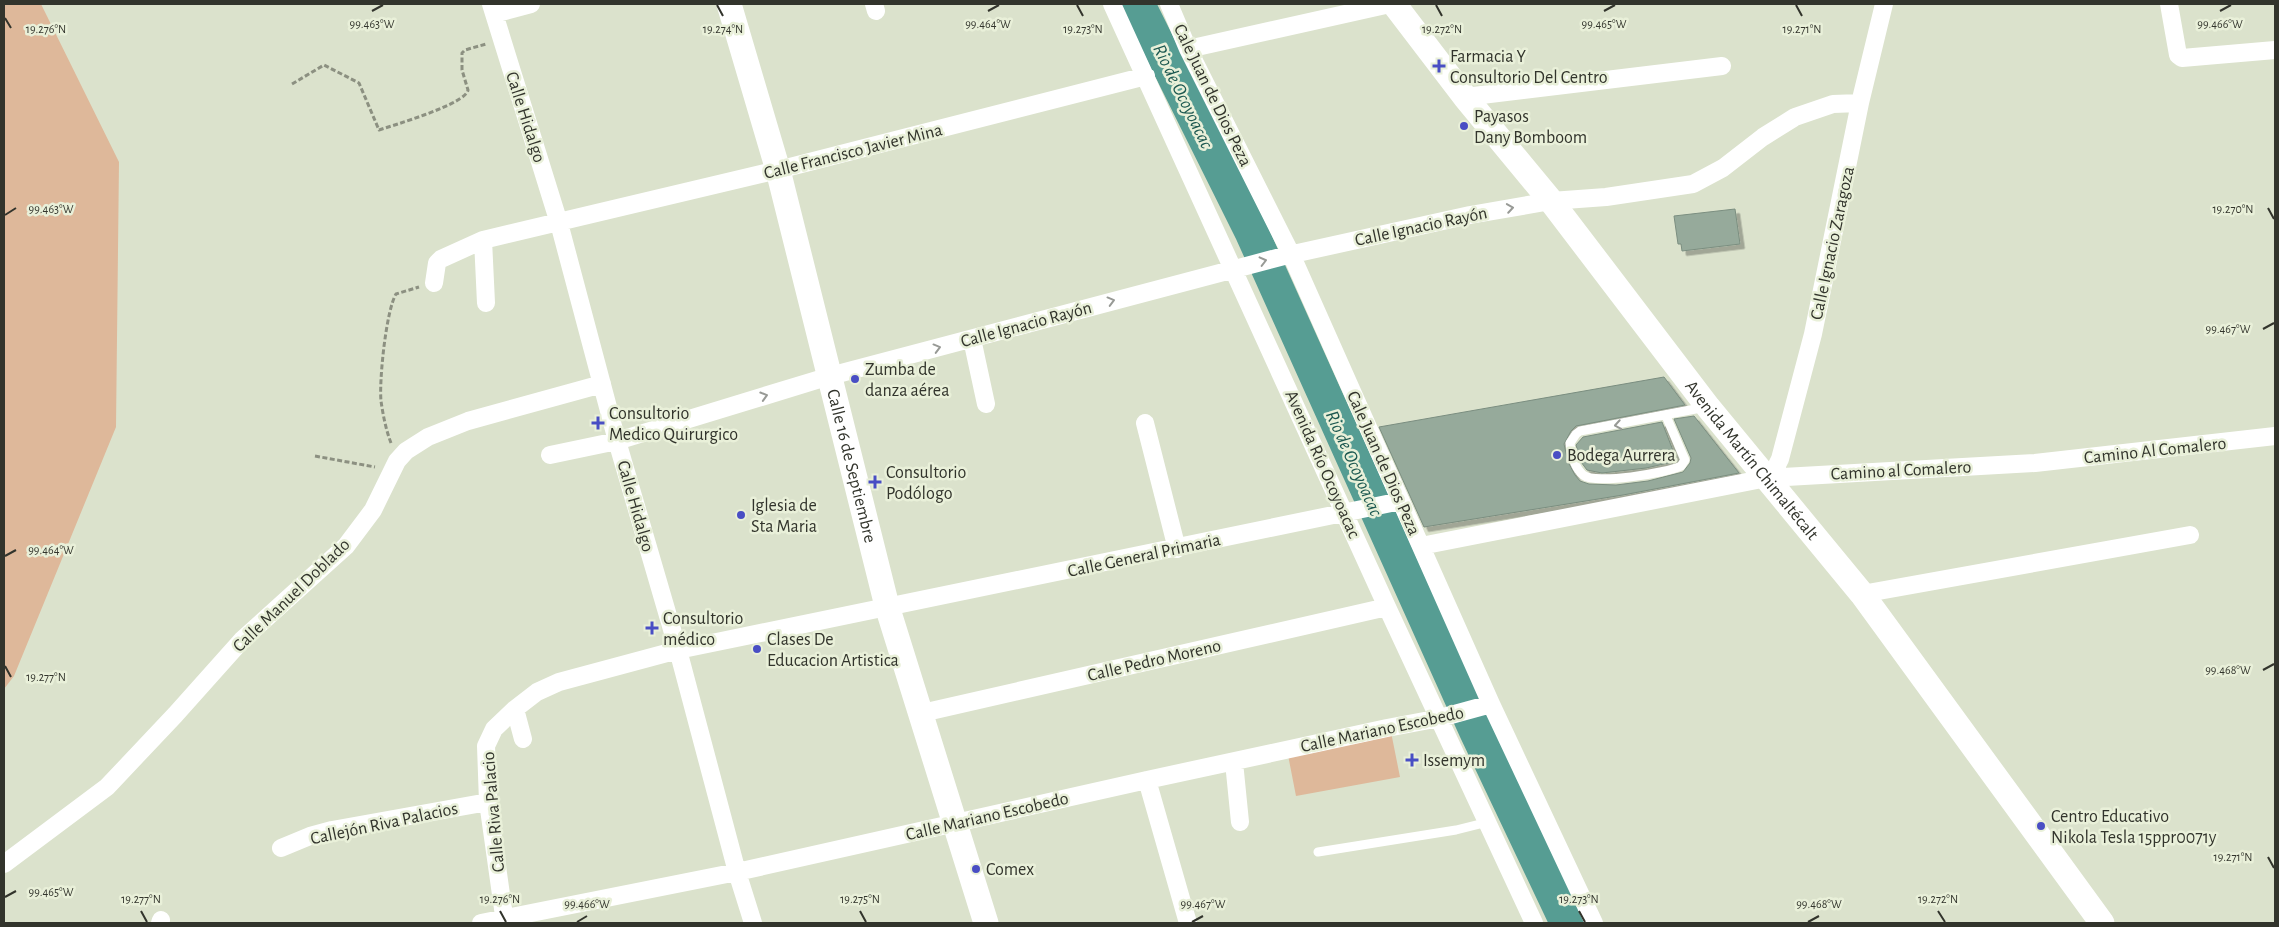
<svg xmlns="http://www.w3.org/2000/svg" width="2279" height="927" viewBox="0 0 2279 927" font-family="'Alegreya Sans',sans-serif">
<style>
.green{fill:#deb89a}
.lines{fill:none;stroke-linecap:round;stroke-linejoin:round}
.river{stroke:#569d93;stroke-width:34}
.building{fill:#96aa9b;stroke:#7b8e80;filter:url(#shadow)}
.path{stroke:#8c9081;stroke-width:3;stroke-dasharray:5 2.5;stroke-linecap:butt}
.lane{stroke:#fff;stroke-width:9}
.street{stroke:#fff;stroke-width:18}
.secondary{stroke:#fff;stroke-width:25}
.oneway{stroke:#989a96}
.ticks{fill:none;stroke:#32342c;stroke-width:2}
.poi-dot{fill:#494ec4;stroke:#e9f0d9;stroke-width:2}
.labels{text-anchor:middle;stroke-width:5;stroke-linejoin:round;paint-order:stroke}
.poi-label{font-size:18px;fill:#32342c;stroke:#e9f0d9;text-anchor:start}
.street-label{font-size:18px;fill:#32342c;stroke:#e9f0d9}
.water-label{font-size:19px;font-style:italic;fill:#1c5850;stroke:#e9f0d9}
.ticks-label{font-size:12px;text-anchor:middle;fill:#32342c;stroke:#e9f0d9;stroke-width:5;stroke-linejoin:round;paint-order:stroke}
</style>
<defs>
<filter id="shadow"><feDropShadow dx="4.5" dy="4.5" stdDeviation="0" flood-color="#0004"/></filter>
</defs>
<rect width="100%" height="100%" fill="#dbe2cc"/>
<!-- green -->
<path class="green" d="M4 4H41L119 162 116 427 14 676 4 689Z
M1391 732 1400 777 1296 796 1288 755Z"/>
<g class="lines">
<!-- river -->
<path class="river" d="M1138 4 1252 233 1476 731 1567 923"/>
</g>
<!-- building -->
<path class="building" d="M1735 209 1740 244 1682 251 1681 244H1678L1674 216Z
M1664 377 1685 405 1576 426 1571 431 1564 444 1568 462 1575 475 1580 481 1589 484 1616 485 1648 481 1683 472 1690 463 1691 458 1674 419 1694 416 1739 473 1623 495 1424 527 1379 427Z
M1662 422 1677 461 1646 468 1602 473 1587 470 1581 462 1576 445 1583 437Z"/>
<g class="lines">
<!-- path -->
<path class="path" d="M292 84 324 65 359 83 379 130C394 125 466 104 468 90L462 70V53L465 50 486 44
M391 443C386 430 383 415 381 401 379 381 386 311 396 294L419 287
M315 456 375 467"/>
<!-- lane -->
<path class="lane" d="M1666 416 1685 460 1681 466C1667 473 1595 485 1583 475 1574 467 1571 454 1570 443L1576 434 1580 431 1706 407
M1318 852 1456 830 1488 822"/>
<!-- street -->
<path class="street" d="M491 4 559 223 617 441 678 650 737 872 753 923
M874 4 876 11
M1112 4 1387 607 1534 923
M1169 4 1188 49 1291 254 1491 704 1594 923
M2169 4 2178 55 2182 58 2275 50
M494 14 531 4
M1188 49 1390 4
M1465 97 1722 66
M483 240 486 303
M434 283 437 263 441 259 483 240 778 170 1146 76
M972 339 986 404
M1145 423 1177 549
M550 455 617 441 830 376 1284 256 1470 215 1551 201 1606 197 1693 184 1723 168 1763 137 1795 117 1833 104 1860 103
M1767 478 1775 469 1780 459 1813 334 1860 103 1884 4
M1421 546 1767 478 2035 463 2275 436
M1862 594 2190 535
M515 709 523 739
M922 713 1387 607
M1234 762 1240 822
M1147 780 1188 923
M281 848 310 836 332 830 488 802
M4 864 107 787 175 715 242 640 346 546 373 510 397 461 406 451 428 437 468 421 602 384
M160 923 161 920
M481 923 737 872 1147 780 1387 728 1440 718 1491 704
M505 923 488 802 486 746 494 729 515 709 537 692 559 682 678 650 1401 501"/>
<!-- secondary -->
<g class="secondary">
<path id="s1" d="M729 4 778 170 887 606 986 923"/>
<path id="s2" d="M1394 4 1465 97 1551 201 1708 407 1862 594 2102 923"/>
</g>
</g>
<!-- one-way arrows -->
<defs><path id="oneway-chevron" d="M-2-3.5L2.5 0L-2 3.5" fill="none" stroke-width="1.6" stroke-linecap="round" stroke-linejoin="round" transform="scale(1.25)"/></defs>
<g class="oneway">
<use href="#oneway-chevron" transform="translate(1510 208) rotate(-9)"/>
<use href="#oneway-chevron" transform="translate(1263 261) rotate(-14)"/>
<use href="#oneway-chevron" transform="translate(1111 301) rotate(-15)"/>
<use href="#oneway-chevron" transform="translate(937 348) rotate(-15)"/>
<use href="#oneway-chevron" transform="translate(764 396) rotate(-17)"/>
<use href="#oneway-chevron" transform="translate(1618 425) rotate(170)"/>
</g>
<!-- ticks -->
<path class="ticks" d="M717 5 723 16M1077 5 1083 16M1436 5 1442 16M1796 5 1802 16M372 11 383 5M988 11 999 5M1604 11 1615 5M2220 11 2231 5M5 18 11 28M2268 208 2274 219M5 215 16 208M2263 329 2274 323M5 556 16 550M5 666 11 677M2263 670 2274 664M2268 857 2274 868M5 897 16 891M141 911 147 922M500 911 506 922M860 911 866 922M1579 911 1585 922M1938 911 1945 922M577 922 587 916M1192 922 1203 916M1808 922 1819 916"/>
<!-- markers -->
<g class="poi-dot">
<path d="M1436.5 58.5h5v5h5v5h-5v5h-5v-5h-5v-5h5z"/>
<circle cx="1464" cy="126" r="5"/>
<circle cx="855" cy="379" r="5"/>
<path d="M595.5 415.5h5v5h5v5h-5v5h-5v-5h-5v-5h5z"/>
<circle cx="1557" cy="455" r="5"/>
<path d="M872.5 474.5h5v5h5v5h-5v5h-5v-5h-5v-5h5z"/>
<circle cx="741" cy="515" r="5"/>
<path d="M649.5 620.5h5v5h5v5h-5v5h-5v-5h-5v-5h5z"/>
<circle cx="757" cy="649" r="5"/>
<path d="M1409.5 752.5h5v5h5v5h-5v5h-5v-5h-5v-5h5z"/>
<circle cx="2041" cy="826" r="5"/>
<circle cx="976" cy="869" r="5"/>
</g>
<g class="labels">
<!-- poi labels -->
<g class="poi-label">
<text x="1450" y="62">Farmacia Y<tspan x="1450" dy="21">Consultorio Del Centro</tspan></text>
<text x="1474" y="122">Payasos<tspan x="1474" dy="21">Dany Bomboom</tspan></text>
<text x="865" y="375">Zumba de<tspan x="865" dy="21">danza aérea</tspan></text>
<text x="609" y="419">Consultorio<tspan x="609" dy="21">Medico Quirurgico</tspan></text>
<text x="1567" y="461">Bodega Aurrera</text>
<text x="886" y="478">Consultorio<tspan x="886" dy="21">Podólogo</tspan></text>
<text x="751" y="511">Iglesia de<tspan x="751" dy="21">Sta Maria</tspan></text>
<text x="663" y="624">Consultorio<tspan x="663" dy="21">médico</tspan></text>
<text x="767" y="645">Clases De<tspan x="767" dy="21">Educacion Artistica</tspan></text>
<text x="1423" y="766">Issemym</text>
<text x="2051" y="822">Centro Educativo<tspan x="2051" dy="21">Nikola Tesla 15ppr0071y</tspan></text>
<text x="986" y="875">Comex</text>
</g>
<!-- street labels -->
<g class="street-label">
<text transform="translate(1213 95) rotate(64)" y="6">Cale Juan de Dios Peza</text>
<text transform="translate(526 117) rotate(72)" y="6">Calle Hidalgo</text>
<text transform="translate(853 151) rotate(-14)" y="6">Calle Francisco Javier Mina</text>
<text transform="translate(1421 226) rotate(-12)" y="6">Calle Ignacio Rayón</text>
<text transform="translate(1832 243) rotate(-78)" y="6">Calle Ignacio Zaragoza</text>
<text transform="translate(1026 324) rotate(-15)" y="6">Calle Ignacio Rayón</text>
<text transform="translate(2155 450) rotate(-6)" y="6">Camino Al Comalero</text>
<text dy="6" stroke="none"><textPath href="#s2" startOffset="580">Avenida Martín Chimaltécalt</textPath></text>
<text transform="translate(1384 463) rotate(66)" y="6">Cale Juan de Dios Peza</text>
<text transform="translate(1323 464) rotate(66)" y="6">Avenida Río Ocoyoacac</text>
<text dy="6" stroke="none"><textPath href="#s1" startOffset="478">Calle 16 de Septiembre</textPath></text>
<text transform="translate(1901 470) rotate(-3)" y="6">Camino al Comalero</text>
<text transform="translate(636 506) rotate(74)" y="6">Calle Hidalgo</text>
<text transform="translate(1144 555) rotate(-12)" y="6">Calle General Primaria</text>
<text transform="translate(291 595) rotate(-44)" y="6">Calle Manuel Doblado</text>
<text transform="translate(1154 660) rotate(-13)" y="6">Calle Pedro Moreno</text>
<text transform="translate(1382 729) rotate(-12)" y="6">Calle Mariano Escobedo</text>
<text transform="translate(493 812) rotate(-95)" y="6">Calle Riva Palacio</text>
<text transform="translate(987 816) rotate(-13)" y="6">Calle Mariano Escobedo</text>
<text transform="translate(384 823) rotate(-12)" y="6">Callejón Riva Palacios</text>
</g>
<!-- water labels -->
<g class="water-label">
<text transform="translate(1184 96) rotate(64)" y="7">Rio de Ocoyoacac</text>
<text transform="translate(1355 463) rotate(66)" y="7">Rio de Ocoyoacac</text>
</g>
</g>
<g class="ticks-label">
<text x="372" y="28">99.463°W</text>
<text x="988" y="28">99.464°W</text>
<text x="1604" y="28">99.465°W</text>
<text x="2220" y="28">99.466°W</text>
<text x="723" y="33">19.274°N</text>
<text x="1083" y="33">19.273°N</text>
<text x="1442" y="33">19.272°N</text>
<text x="1802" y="33">19.271°N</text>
<text x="46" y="33">19.276°N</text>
<text x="2233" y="213">19.270°N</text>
<text x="51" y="213">99.463°W</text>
<text x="2228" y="333">99.467°W</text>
<text x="51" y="554">99.464°W</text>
<text x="2228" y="674">99.468°W</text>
<text x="46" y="681">19.277°N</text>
<text x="2233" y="861">19.271°N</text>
<text x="51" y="896">99.465°W</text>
<text x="141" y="903">19.277°N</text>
<text x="500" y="903">19.276°N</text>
<text x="860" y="903">19.275°N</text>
<text x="1579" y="903">19.273°N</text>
<text x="1938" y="903">19.272°N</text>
<text x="587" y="908">99.466°W</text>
<text x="1203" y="908">99.467°W</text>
<text x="1819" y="908">99.468°W</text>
</g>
<!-- border -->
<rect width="2279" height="927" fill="none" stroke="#32342c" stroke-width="10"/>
</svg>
